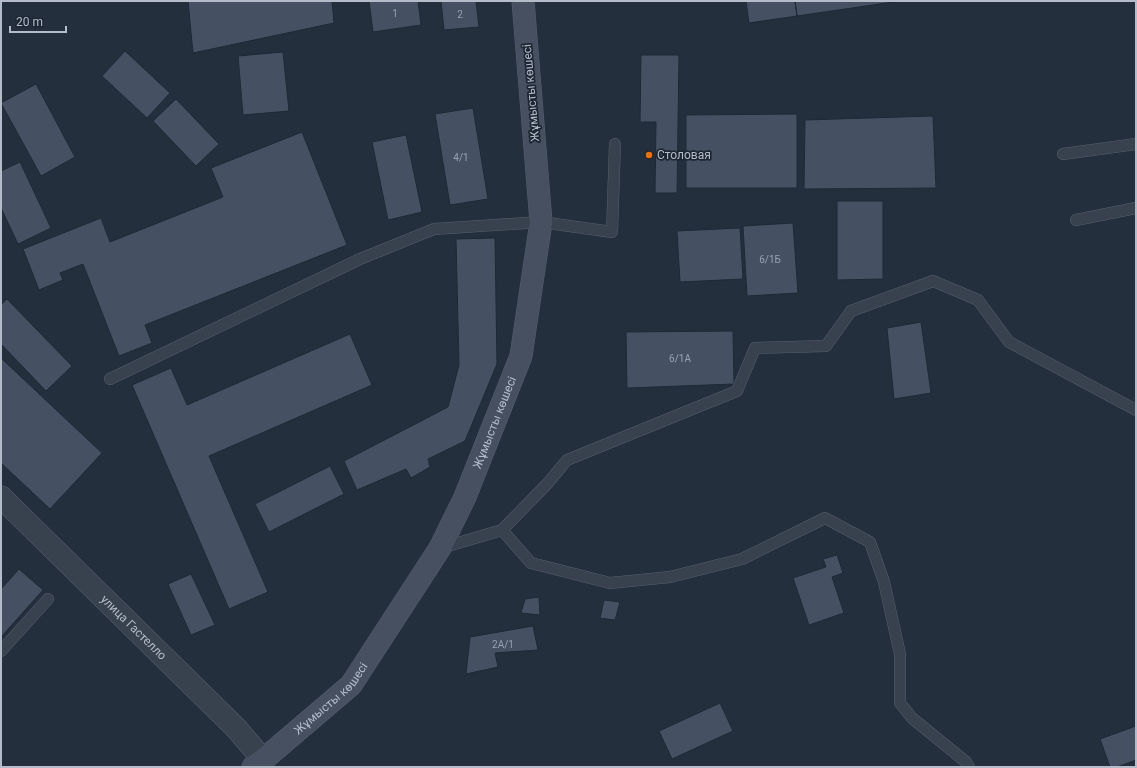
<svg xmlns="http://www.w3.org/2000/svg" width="1137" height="768" viewBox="0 0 1137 768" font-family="Roboto,sans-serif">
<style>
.building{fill:#455162;stroke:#1f2835}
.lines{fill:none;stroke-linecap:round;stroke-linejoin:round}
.lane-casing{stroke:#565f6c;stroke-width:12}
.street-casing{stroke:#565f6c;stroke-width:23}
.secondary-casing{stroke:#565f6c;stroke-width:23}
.lane{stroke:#38414e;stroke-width:11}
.street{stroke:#38414e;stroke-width:22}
.secondary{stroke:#465061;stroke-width:22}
.food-dot{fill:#e8710a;stroke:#1d2633;stroke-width:1.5}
.labels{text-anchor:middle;stroke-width:3.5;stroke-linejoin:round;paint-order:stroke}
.number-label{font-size:10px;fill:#98a1af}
.street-label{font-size:12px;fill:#b4bcc9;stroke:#1d2633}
.poi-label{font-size:12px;fill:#b4bcc9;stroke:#1d2633;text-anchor:start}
</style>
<rect width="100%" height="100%" fill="#242f3e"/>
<!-- building -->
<path class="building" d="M188 1H332L334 23 193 53Z
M369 1H418L421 25 373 32Z
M441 1H476L479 27 444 30Z
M746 1H795L797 16 749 23Z
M795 1H900L797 16Z
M125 51 170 93 147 118 102 76Z
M283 52 289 111 243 115 238 56Z
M641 55H679L677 193H655L656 122H640Z
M36 84 75 157 41 176 1 103Z
M176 99 219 144 196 166 153 121Z
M473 108 488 199 450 205 435 114Z
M797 114V188H686V115Z
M933 116 936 188 804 189 805 120Z
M302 132 347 245 145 325 152 343 119 356 83 264 60 273 63 280 39 290 23 249 101 218 110 242 223 197 211 168Z
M406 135 422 212 388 220 372 142Z
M20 162 51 228 18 244 1 208V171Z
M837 201H883V279L837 280Z
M793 223 798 293 747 296 743 226Z
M740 228 743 279 680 282 677 231Z
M495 238 497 364 465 441 428 459 430 467 411 478 406 469 357 490 344 461 448 407 459 365 456 239Z
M7 299 72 366 46 391 1 344V305Z
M921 322 931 393 894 399 887 328Z
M733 331 734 384 627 388 626 332Z
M350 334 372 385 209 456 268 592 229 609 132 385 171 368 187 405Z
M1 358 102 453 50 509 1 463Z
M330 466 344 494 269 532 255 504Z
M837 555 843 573 832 577 844 613 809 625 793 578 826 567 823 559Z
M19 569 43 590 1 637V589Z
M191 574 215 625 191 635 168 584Z
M539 597 540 615 521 613 525 599Z
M604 600 620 602 615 620 600 618Z
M533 626 538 650 495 653 498 667 466 674 470 637Z
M720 703 733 731 672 759 659 731Z
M1136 726V760L1117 767H1110L1100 739Z"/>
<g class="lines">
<!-- lane casing -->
<g class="lane-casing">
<path id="lane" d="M1063 154 1136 144
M1076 220 1136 208
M110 379 360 259 434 229 541 222 612 232 615 144
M502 530 531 563 610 583 670 577 742 559 825 518 870 542 884 582 900 654V703L912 718 966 762 969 767
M441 548 502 530 547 484 567 460 737 391 755 348 826 346 851 311 933 281 978 300 1009 342 1136 410
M1 651 48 599"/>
</g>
<!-- street casing -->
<g class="street-casing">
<g id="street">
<path id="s1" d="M1 497 237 729 263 760"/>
</g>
</g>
<!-- secondary casing -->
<g class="secondary-casing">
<g id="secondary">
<path id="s2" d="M253 767 263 760 351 685 440 548 465 497 521 356 541 222 523 1"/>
</g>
</g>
<!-- lane -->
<use href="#lane" class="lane"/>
<!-- street -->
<use href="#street" class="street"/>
<!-- secondary -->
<use href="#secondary" class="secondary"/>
</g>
<!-- markers -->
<circle class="food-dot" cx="649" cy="155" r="4"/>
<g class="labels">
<!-- number labels -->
<g class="number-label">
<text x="395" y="17">1</text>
<text x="460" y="18">2</text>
<text x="461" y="161">4/1</text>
<text x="770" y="263">6/1Б</text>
<text x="680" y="362">6/1А</text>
<text x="503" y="648">2А/1</text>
</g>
<!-- street labels -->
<g class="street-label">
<text transform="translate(531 93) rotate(-95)" y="4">Жұмысты көшесі</text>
<text dy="4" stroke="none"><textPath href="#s2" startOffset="428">Жұмысты көшесі</textPath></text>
<text dy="4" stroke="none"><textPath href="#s1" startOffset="186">улица Гастелло</textPath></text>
<text dy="4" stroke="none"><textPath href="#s2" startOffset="104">Жұмысты көшесі</textPath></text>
</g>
<!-- poi labels -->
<g class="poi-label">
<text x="657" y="159">Столовая</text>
</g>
</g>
<!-- border -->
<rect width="1137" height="768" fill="none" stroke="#b4bcc9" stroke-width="4"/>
<!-- scale -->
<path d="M10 26v6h56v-6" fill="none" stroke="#b4bcc9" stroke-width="2"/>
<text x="16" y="26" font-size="12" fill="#b4bcc9" stroke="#1d2633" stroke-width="3" paint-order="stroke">20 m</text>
</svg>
